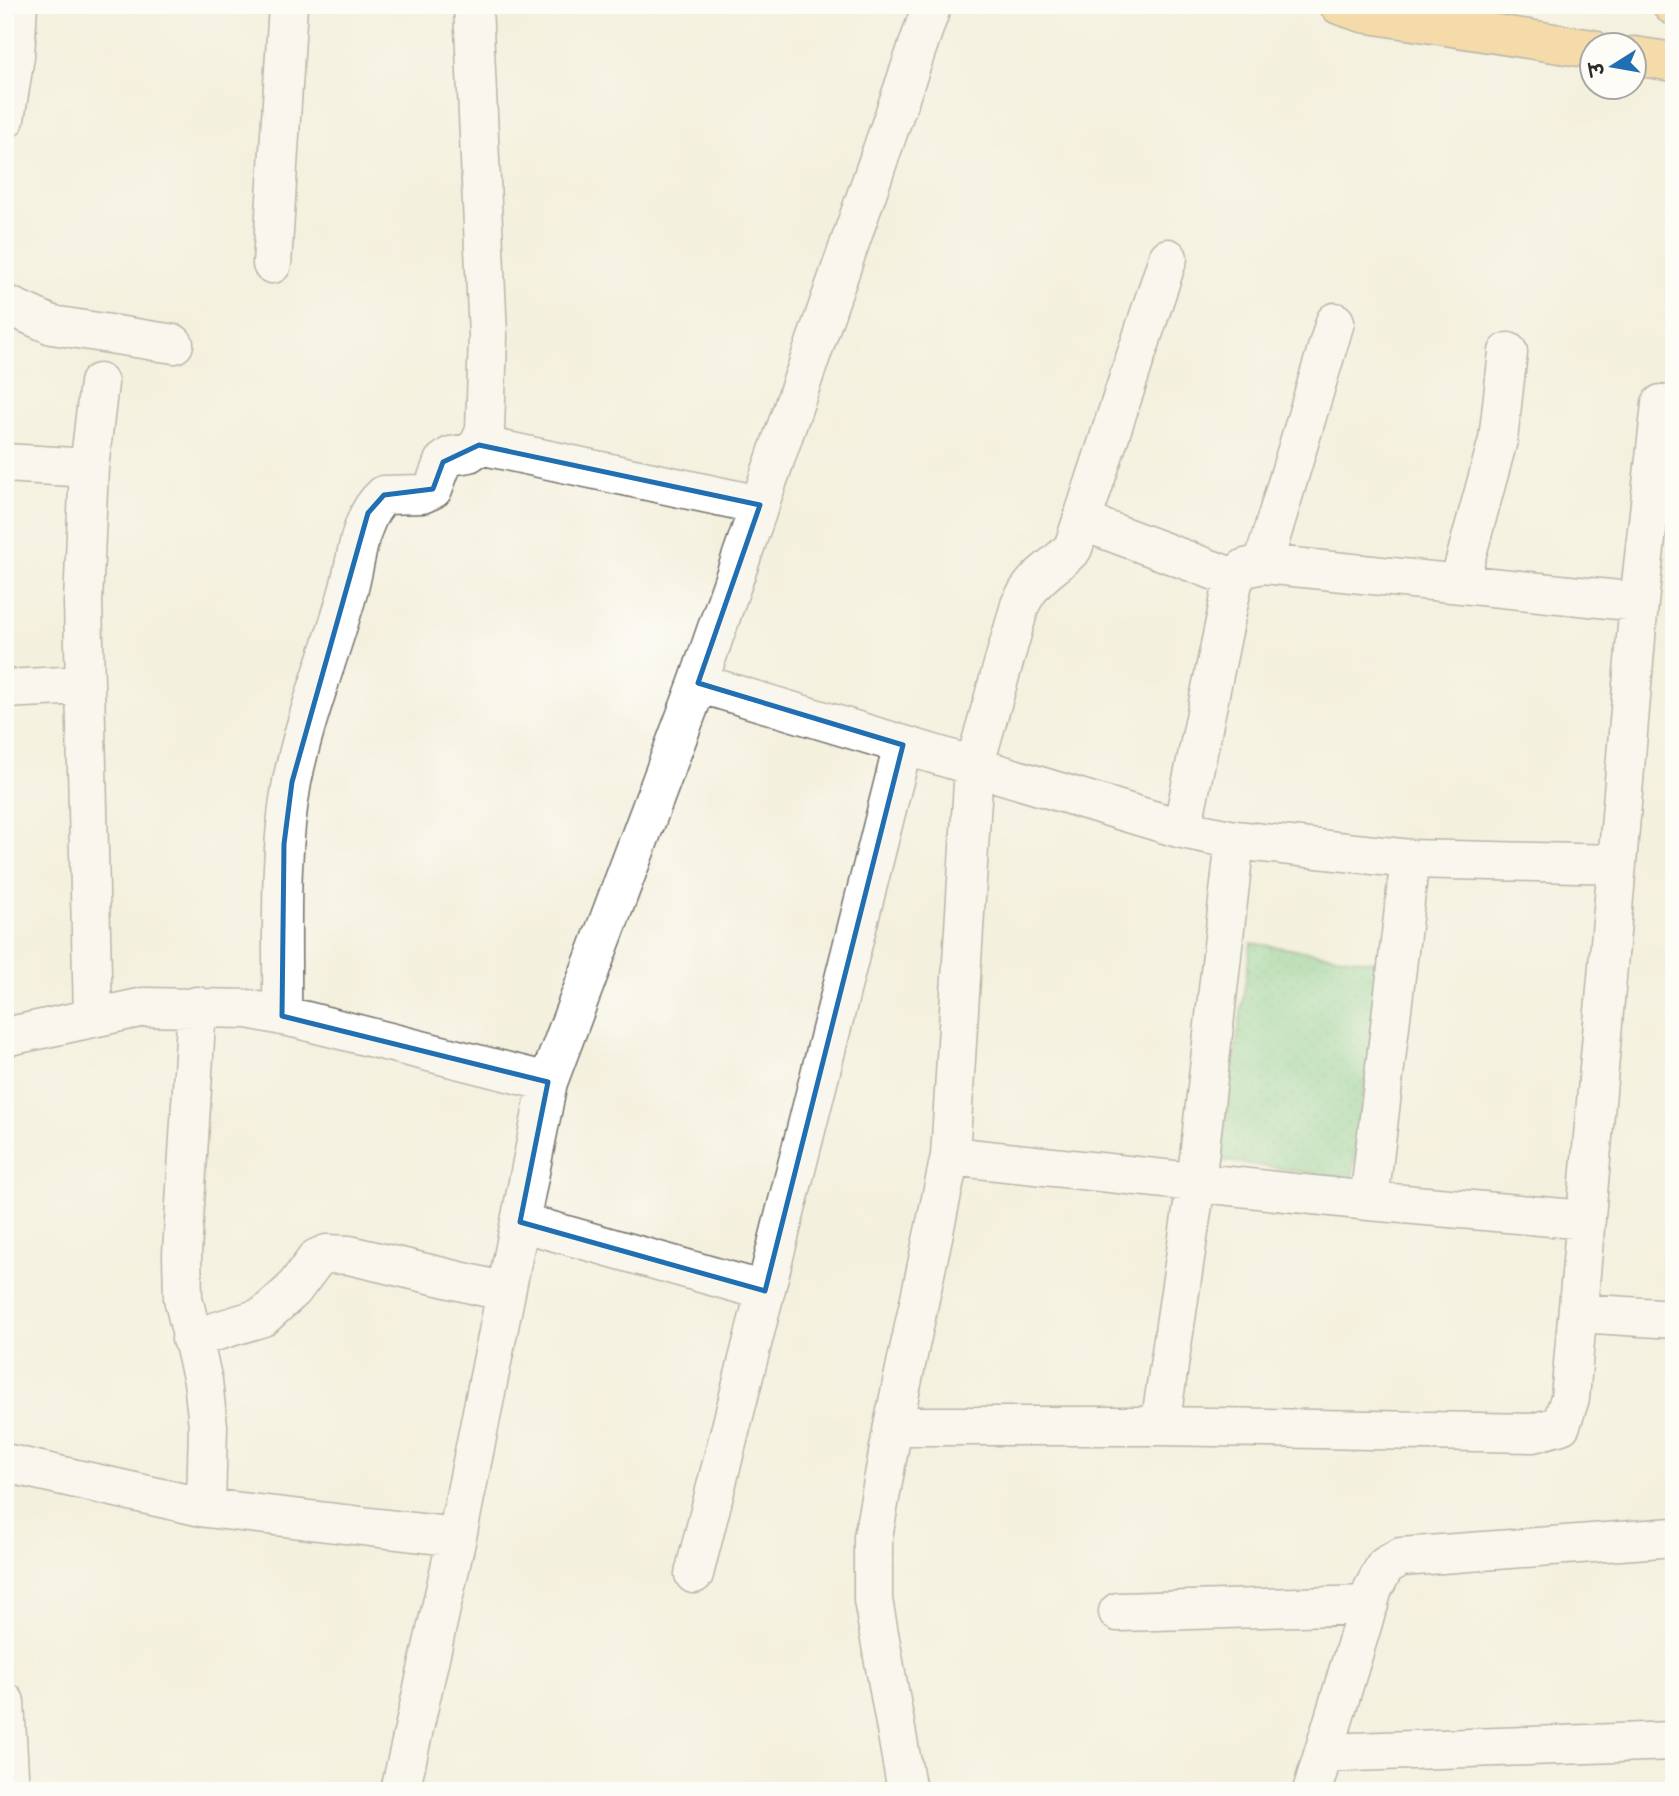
<svg xmlns="http://www.w3.org/2000/svg" width="1679" height="1796" viewBox="0 0 1679 1796" font-family="'Patrick Hand','Playpen Sans Deva',sans-serif">
<style>
.grass{fill:url(#grass-dots);stroke:#547c5c;stroke-width:2}
.lines{fill:none;stroke-linecap:round;stroke-linejoin:round}
.minor-casing{stroke:#71706a;stroke-width:41}
.major-casing{stroke:#71706a;stroke-width:41}
.minor{stroke:#fff;stroke-width:38}
.major{stroke:#f6c06b;stroke-width:38}
.marked{fill:none;stroke:#1f6fb2;stroke-width:5;stroke-linejoin:round}
</style>
<defs>
<pattern id="grass-dots" width="8" height="8" patternUnits="userSpaceOnUse" patternTransform="scale(1.75)"><rect width="8" height="8" fill="#7ecd8c"/><path d="M2 2h.1M6 6h.1" fill="none" stroke="#6db079" stroke-width="1.8" stroke-linecap="round"/></pattern>
</defs>
<rect width="100%" height="100%" fill="#fdfcf7"/>
<filter id="ink" filterUnits="userSpaceOnUse"><feTurbulence type="fractalNoise" baseFrequency=".0143" numOctaves="2"/><feDisplacementMap in="SourceGraphic" scale="14" xChannelSelector="R" yChannelSelector="G"/><feConvolveMatrix kernelMatrix="1 2 1 2 8 2 1 2 1" color-interpolation-filters="sRGB"/></filter>
<filter id="wash" filterUnits="userSpaceOnUse"><feTurbulence type="fractalNoise" baseFrequency=".00686" numOctaves="4" result="noise"/><feDisplacementMap in="SourceGraphic" scale="28" xChannelSelector="R" yChannelSelector="G"/><feGaussianBlur stdDeviation="1.57" result="paint"/><feColorMatrix in="noise" values="0 0 0 0 0 0 0 0 0 0 0 0 0 0 0 0 0 1.4 0 .05"/><feComposite in="paint" operator="in"/></filter>
<g filter="url(#wash)">
<rect width="100%" height="100%" fill="#f4f0de"/>
<!-- grass -->
<path class="grass" d="M1251 943 1383 963 1352 1179 1220 1160Z"/>
</g>
<g filter="url(#ink)">
<g class="lines">
<!-- minor casing -->
<g class="minor-casing">
<path id="minor" d="M5 119 15 56 18 5
M272 264 288 5
M5 304 52 325 174 344
M479 445 760 505
M5 463 89 468
M1082 521 1234 578
M1263 564 1335 322
M1459 583 1498 440 1508 352
M698 683 1182 829 1235 840 1410 859 1369 1201 950 1156
M5 689 83 685
M1182 829 1234 578 1245 568 1263 564 1639 602
M1617 864 1639 602 1661 404
M197 1006 182 1254 183 1298 203 1381 208 1426 206 1508
M93 1016 83 602 89 468 99 383
M282 1016C283 938 278 858 292 782 305 716 330 656 348 592 357 561 358 517 384 495L422 494 433 489 443 462 451 456 469 453 479 445 485 430 488 336 473 5
M5 1037 144 1007 248 1009 302 1020 548 1082
M1369 1201 1586 1220
M520 1222 765 1291
M1578 1313 1674 1319
M191 1339 263 1317 293 1290 317 1258 327 1254 349 1255 506 1292
M893 1426H1160L1533 1433 1561 1425 1570 1398 1617 864 1410 859
M1160 1426 1196 1184 1235 840
M5 1463 206 1508 457 1537
M694 1574 903 745
M1118 1612 1369 1605
M5 1702 10 1791
M1324 1753 1674 1741
M400 1791 457 1537 548 1082 698 683 932 5
M907 1791 873 1600V1537L893 1426 950 1156 974 767 1020 605C1035 574 1050 572 1073 548L1168 258
M1312 1791 1373 1589 1385 1566 1401 1557 1674 1537"/>
</g>
<!-- major casing -->
<g class="major-casing">
<path id="major" d="M1339 5 1363 13 1592 49
M1672 5H1674
M1634 56 1674 62"/>
</g>
<!-- minor -->
<use href="#minor" class="minor"/>
<!-- major -->
<use href="#major" class="major"/>
</g>
</g>
<!-- marked area -->
<path d="M0 0H1679V1796H0ZM479 445 760 505 698 683 903 745 765 1291 520 1222 548 1082 282 1016 284 844 292 782 368 513 384 495 433 489 443 462Z" fill="#f4f0de" fill-opacity=".55" fill-rule="evenodd"/>
<path class="marked" d="M479 445 760 505 698 683 903 745 765 1291 520 1222 548 1082 282 1016 284 844 292 782 368 513 384 495 433 489 443 462Z"/>
<!-- margin -->
<rect width="1679" height="1796" fill="none" stroke="#fdfcf7" stroke-width="28"/>
<!-- north arrow -->
<g transform="translate(1613 66) rotate(259)"><circle r="33" fill="#fdfcf7" stroke="#a9a8a5" stroke-width="2"/>
<path d="M0-5L12 26L0 18L-12 26Z" fill="#1f6fb2"/>
<text y="-10" font-size="19" font-weight="bold" text-anchor="middle" fill="#2b2b2b">उ</text>
</g>
</svg>
